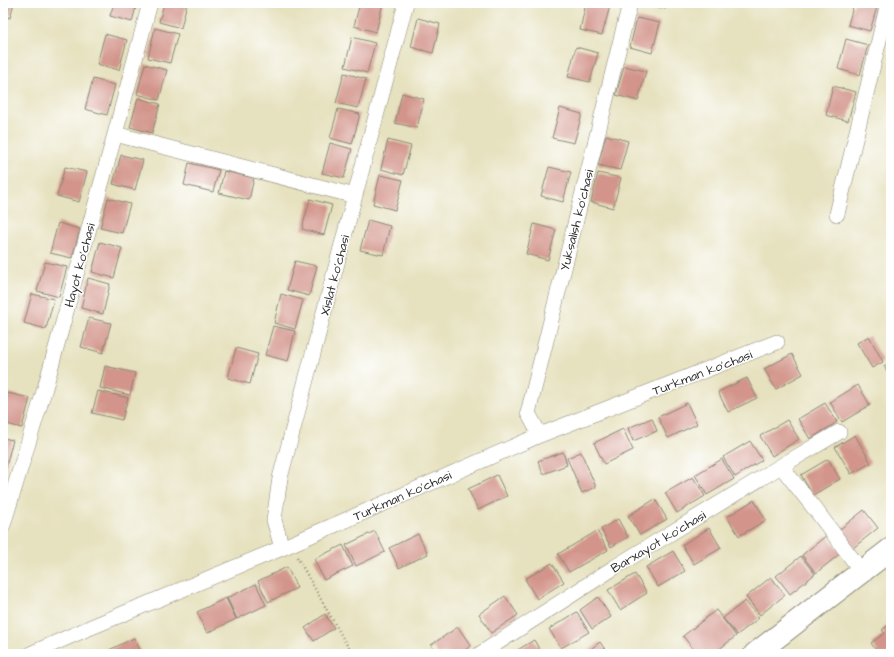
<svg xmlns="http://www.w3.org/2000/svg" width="894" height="657" viewBox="0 0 894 657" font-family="'Architects Daughter',sans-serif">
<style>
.building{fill:#d3958b}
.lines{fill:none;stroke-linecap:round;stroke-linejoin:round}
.minor-casing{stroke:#888674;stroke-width:16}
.primary-casing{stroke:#888674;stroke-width:24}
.path{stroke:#888674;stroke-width:2.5;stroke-dasharray:1 3;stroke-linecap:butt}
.minor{stroke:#fff;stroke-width:15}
.primary{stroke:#fff;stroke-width:22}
.labels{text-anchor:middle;stroke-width:3;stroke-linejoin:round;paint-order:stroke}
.street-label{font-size:13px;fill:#2b2b2b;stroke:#fff}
</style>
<rect width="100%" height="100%" fill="#fff"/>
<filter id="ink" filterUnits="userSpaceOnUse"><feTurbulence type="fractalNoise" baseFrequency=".025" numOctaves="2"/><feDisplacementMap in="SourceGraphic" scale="8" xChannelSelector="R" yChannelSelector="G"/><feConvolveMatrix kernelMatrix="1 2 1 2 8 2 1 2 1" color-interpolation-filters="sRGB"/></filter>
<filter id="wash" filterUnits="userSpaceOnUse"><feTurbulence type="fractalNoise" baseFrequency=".012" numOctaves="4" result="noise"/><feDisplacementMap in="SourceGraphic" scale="16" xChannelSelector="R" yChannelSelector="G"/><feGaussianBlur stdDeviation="0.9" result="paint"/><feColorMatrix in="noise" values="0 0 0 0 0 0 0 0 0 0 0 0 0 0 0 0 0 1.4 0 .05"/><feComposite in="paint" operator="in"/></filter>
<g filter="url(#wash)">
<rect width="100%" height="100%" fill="#e6e1be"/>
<g id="blocks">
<!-- building -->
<path class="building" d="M3 3H14L10 18 3 16Z
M114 3H137L132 22 110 16Z
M164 3H187L181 28 159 22Z
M360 3H383L376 32 354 26Z
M586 3H599L610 6 602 35 580 30Z
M644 3H666L665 9Z
M854 3H878L870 31 848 25Z
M418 18 440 24 433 53 411 47Z
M637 18 660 23 652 53 630 47Z
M155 28 178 34 170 63 148 58Z
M105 34 127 40 119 70 97 64Z
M352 37 375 43 367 73 345 67Z
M846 39 868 45 860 75 838 69Z
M576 47 598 53 590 82 568 77Z
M145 64 167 70 159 100 137 94Z
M624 66 646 71 638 101 616 95Z
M344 73 366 79 358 108 336 103Z
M93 79 115 85 107 115 85 109Z
M833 86 856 92 848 121 826 115Z
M402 93 424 99 417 128 395 123Z
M138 98 160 104 152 133 130 127Z
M560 108 582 114 574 143 552 138Z
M338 109 360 114 352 144 330 138Z
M606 135 628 141 620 170 598 165Z
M388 140 411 146 403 175 381 169Z
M330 143 352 149 344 178 322 173Z
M121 155 143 160 135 190 113 184Z
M189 163 219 170 213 192 184 185Z
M65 167 87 172 79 202 57 196Z
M549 167 571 172 563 202 541 196Z
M224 171 254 178 249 200 219 193Z
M598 173 621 178 613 208 591 202Z
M380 175 403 180 395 210 373 204Z
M108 198 130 204 122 233 100 228Z
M310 199 332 205 324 235 302 229Z
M368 220 390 226 383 255 360 250Z
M58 223 80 229 72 258 50 253Z
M534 224 556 230 548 260 526 254Z
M100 242 122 248 114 278 92 272Z
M295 261 317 266 309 296 287 290Z
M45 262 67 267 59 297 37 291Z
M88 278 110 284 103 314 81 308Z
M32 294 54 299 46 329 24 323Z
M281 294 303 300 295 329 274 323Z
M89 318 111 323 103 353 81 347Z
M273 326 295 331 288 361 265 355Z
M869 336 883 362 872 368 857 343Z
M236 348 258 354 250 384 228 378Z
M792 354 803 374 776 389 764 369Z
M891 362V378L884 366Z
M105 366 135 373 130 395 100 388Z
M747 378 757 398 728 412 718 392Z
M858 385 870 405 842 422 830 402Z
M98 391 128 398 122 420 92 413Z
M8 393 30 398 22 428 3 423V411Z
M687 403 697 424 668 438 658 417Z
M825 403 837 422 810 439 798 419Z
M652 418 657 431 633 441 628 428Z
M787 420 799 439 772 456 760 436Z
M623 429 633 450 604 464 594 443Z
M855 435 871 463 851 474 835 447Z
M3 438 13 440 5 470 3 469Z
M750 441 762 460 735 477 723 457Z
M563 452 567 465 543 474 538 461Z
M581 452 596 487 582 493 567 458Z
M722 459 734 479 707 495 695 475Z
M828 459 840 479 813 495 801 475Z
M497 475 507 496 478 510 468 489Z
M693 477 705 496 677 513 665 493Z
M655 499 667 519 640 535 628 516Z
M754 500 766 520 739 536 727 517Z
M864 510 878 528 853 548 839 530Z
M618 519 628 537 611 547 601 529Z
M709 528 721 548 694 564 682 545Z
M375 531 385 552 356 566 346 545Z
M597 531 608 550 569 572 558 554Z
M418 534 428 554 399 568 389 548Z
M827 535 841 553 816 573 802 555Z
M343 545 353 566 324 580 314 559Z
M673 551 685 571 658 587 646 567Z
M801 556 815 574 790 594 776 576Z
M552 563 564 582 537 599 525 579Z
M287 567 297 588 268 602 258 581Z
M635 574 647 593 620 610 608 590Z
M771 577 785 595 760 615 746 597Z
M256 584 266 605 237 619 227 598Z
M505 596 518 615 491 633 479 614Z
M598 597 611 617 592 629 580 610Z
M226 598 236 619 207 633 197 612Z
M745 601 759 618 737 635 723 618Z
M716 610 736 636 713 654H697L683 636Z
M577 612 589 632 561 648 549 629Z
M325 614 334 628 314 641 305 628Z
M891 623V654H879L871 643 885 633 882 630Z
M458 627 471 646 459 654H438L431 645Z
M134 638 142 654H106L105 652Z
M534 640 542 654H511Z
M600 642 608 654H584Z"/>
</g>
</g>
<g filter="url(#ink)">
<use href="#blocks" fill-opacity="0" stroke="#888674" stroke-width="1"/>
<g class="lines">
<!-- minor casing -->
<g class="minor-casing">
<path id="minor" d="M115 134 355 196
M837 214 888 3
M540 435 528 413 630 3
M781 466 818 513 862 572
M3 525 45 388 115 134 150 3
M282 548 274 520 280 478 406 3
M30 654 89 628 282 548 540 435 777 342
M480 654 615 567 781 466 839 432"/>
</g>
<!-- primary casing -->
<g class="primary-casing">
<path id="primary" d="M755 654 891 549"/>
</g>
<!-- path -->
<path class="path" d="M297 557 352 654"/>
<!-- minor -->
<use href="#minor" class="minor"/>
<!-- primary -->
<use href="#primary" class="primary"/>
</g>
</g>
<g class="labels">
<!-- street labels -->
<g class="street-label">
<text transform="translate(576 220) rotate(-76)" y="5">Yuksalish ko'chasi</text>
<text transform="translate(79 265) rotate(-75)" y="5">Hayot ko'chasi</text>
<text transform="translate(334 275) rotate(-75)" y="5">Xislat ko'chasi</text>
<text transform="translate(702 372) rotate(-21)" y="5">Turkman ko'chasi</text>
<text transform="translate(402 495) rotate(-24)" y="5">Turkman ko'chasi</text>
<text transform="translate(658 541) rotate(-31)" y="5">Barxayot ko'chasi</text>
</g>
</g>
<!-- margin -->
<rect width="894" height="657" fill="none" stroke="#fff" stroke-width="16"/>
</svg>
